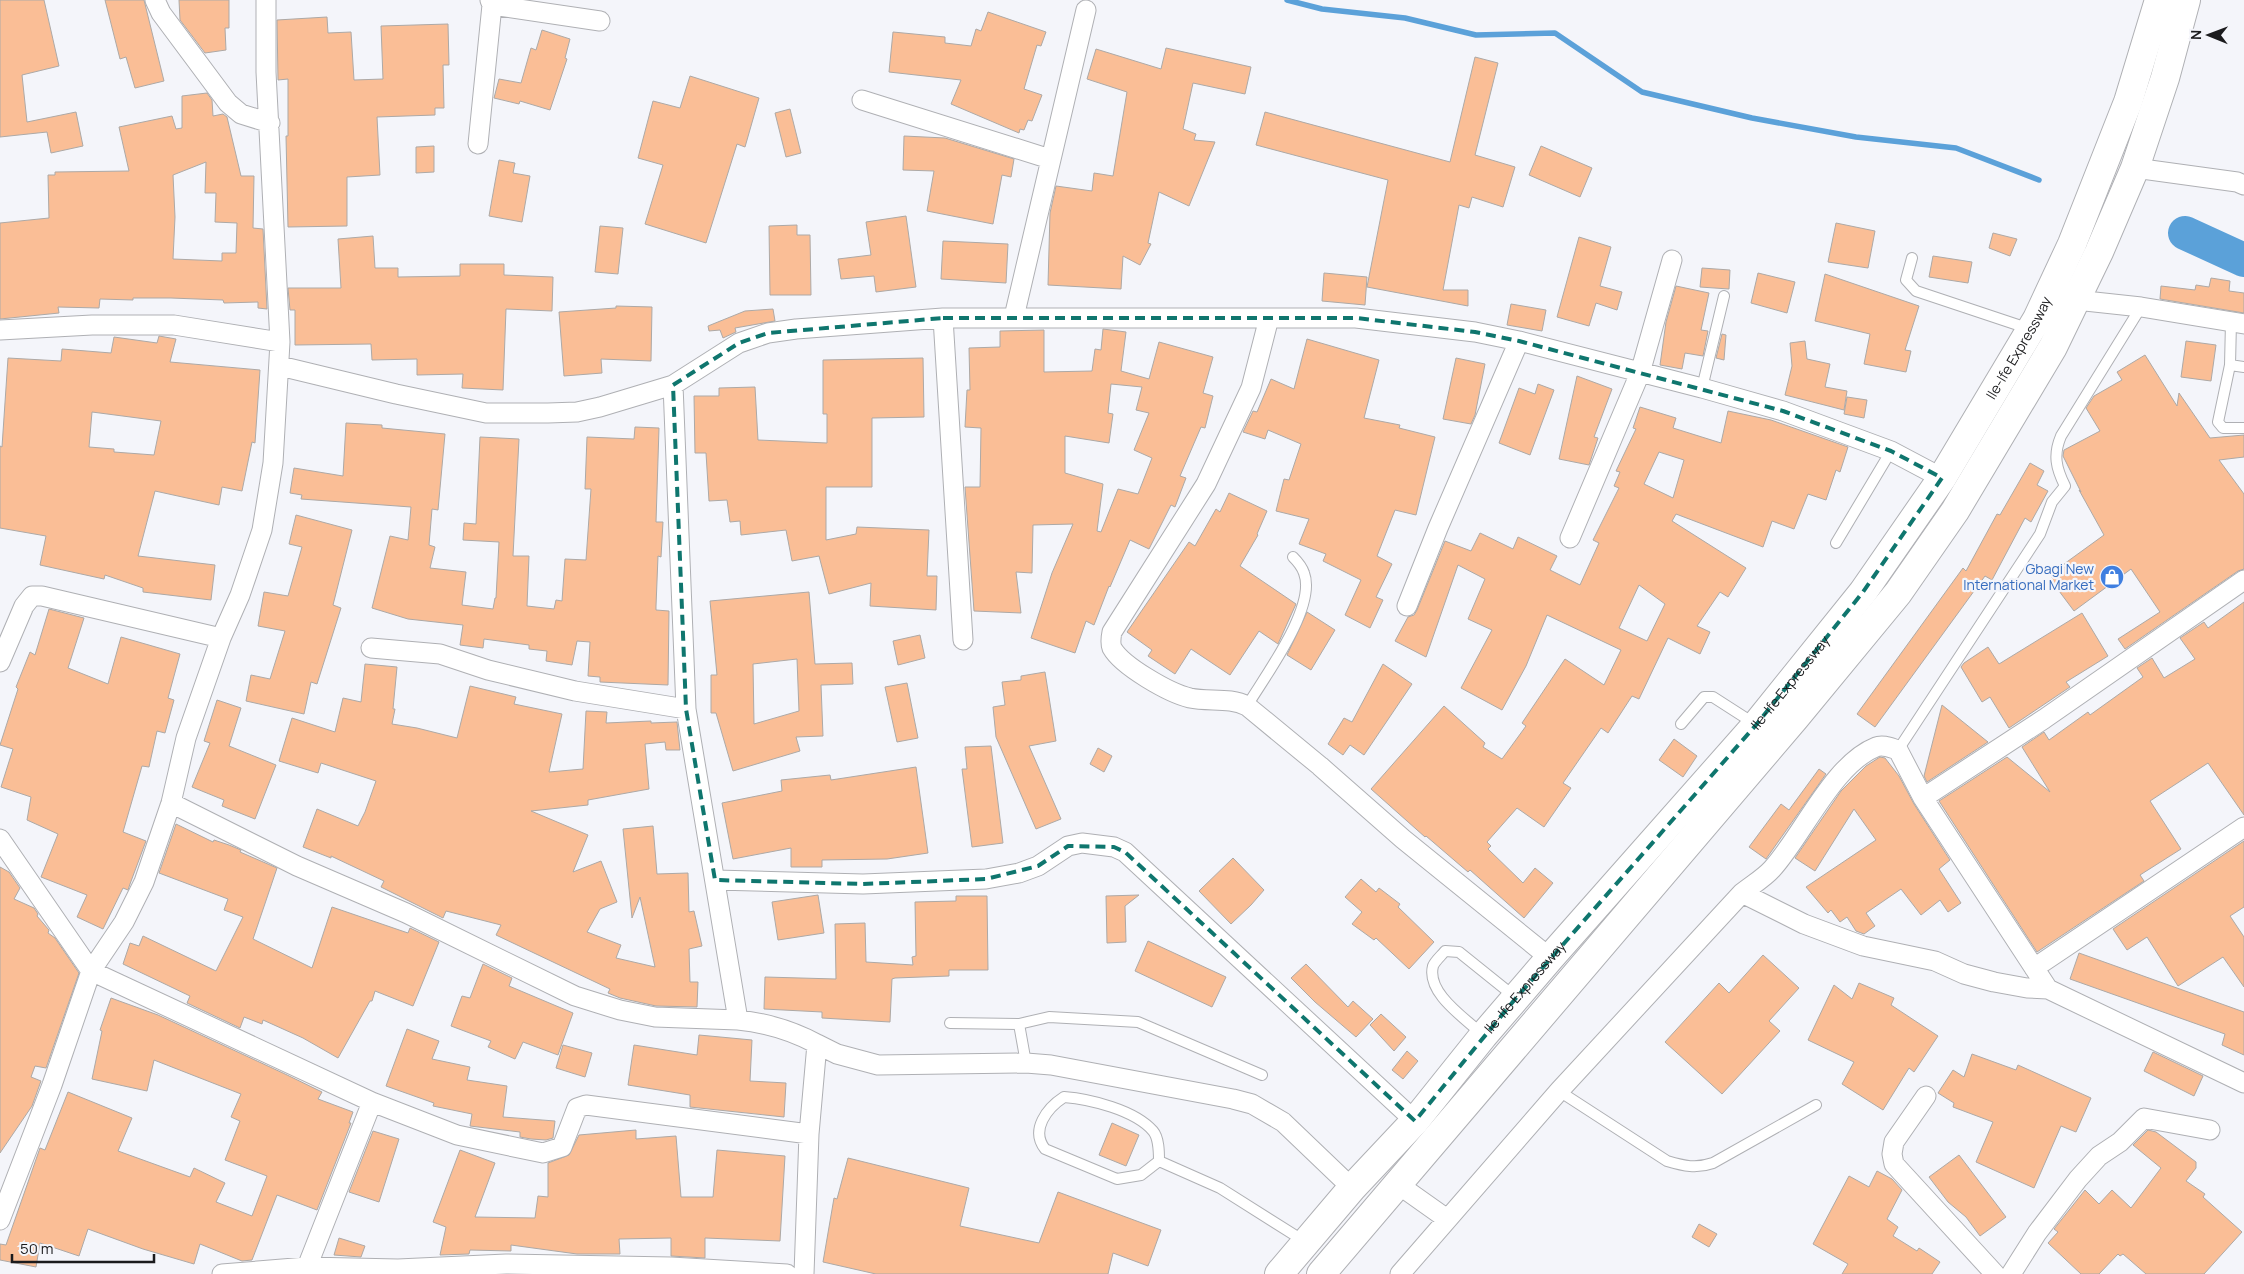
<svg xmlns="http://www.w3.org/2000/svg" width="2244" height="1274" viewBox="0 0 2244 1274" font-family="Manrope,sans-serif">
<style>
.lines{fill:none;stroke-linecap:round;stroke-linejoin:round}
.stream{stroke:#5ba1d9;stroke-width:5.5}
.river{stroke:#5ba1d9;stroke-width:34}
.building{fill:#fabe96;stroke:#ada9a6;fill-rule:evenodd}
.lane-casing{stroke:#afb0b4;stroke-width:12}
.street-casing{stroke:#afb0b4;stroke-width:21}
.highway-casing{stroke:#afb0b4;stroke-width:30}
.lane{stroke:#fff;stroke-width:10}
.street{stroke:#fff;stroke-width:19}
.highway{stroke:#fff;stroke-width:28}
.marked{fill:none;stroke:#0f766e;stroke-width:4;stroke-dasharray:10 6;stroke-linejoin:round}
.labels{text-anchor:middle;stroke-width:4.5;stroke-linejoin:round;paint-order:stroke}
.street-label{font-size:14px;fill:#1b1b1d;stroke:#f4f5fa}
.shop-label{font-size:14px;fill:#366cbe;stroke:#f4f5fa;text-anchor:end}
</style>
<rect width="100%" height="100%" fill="#f4f5fa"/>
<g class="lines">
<!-- stream -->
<path class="stream" d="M1287 0 1322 9 1405 18 1476 35 1555 33 1642 92 1752 118 1856 137 1956 148 2039 180"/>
<!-- river -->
<path class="river" d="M2185 233 2244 260"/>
</g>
<!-- building -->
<path class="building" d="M0 0H44L59 66 22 75 27 122 76 112 83 146 51 153 47 132 0 137Z
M105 0H144L164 81 135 88 126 57 120 59Z
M179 0H229V28H225L226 50 205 53 180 20Z
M988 12 1046 32 1041 46 1037 45 1024 89 1042 95 1032 121 1028 120 1024 130 1020 129 1019 133 951 104 961 80 889 72 893 32 945 37V43L971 46 976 29 981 31Z
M327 17 328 33 351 32 354 80 383 79 381 26 448 24 449 65H443L444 108H435V115L377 117 380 175 347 177V226L288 227 286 136H288V79L278 80 277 20Z
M542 30 570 39 565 58 567 59 550 110 520 101 519 104 494 98 499 79 521 83 531 48 536 50Z
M1166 48 1251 67 1245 94 1193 83 1183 129 1196 134 1194 140 1215 142 1189 206 1159 192 1148 243 1151 244 1140 265 1123 256 1121 289 1048 285 1050 213 1056 186 1092 191 1094 173 1113 176 1127 92 1087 79 1096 49 1161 69Z
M1475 57 1498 63 1475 155 1515 167 1503 207 1472 197 1469 208 1459 205 1443 290H1468V306L1367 287 1388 180 1256 145 1265 112 1450 162Z
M690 76 759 98 745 147 737 144 706 243 645 224 663 165 638 158 653 101 680 108Z
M207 93 212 100 213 116 223 114 227 117 241 176H254L253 228 263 229 267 309 258 308V302L224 303 223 300 171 298H133V300L100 299 99 308 58 307 59 313 0 319V223L49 218 48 175H55V172L129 171 119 127 172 116 176 129 182 128V96ZM206 162 205 193H216L215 222 237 223 236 253H222V261L173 259 175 217 173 175Z
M790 109 801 153 786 157 775 113Z
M904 136 945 138 1014 159 1011 177 1002 175 993 224 927 211 934 171 903 170Z
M434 146V172L416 173V147Z
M1541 146 1592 168 1580 197 1529 175Z
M499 160 515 163 513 173 530 176 522 222 489 216Z
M906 216 916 287 876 292 874 276 841 279 838 259 871 255 866 222Z
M1836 223 1875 231 1868 268 1828 262Z
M797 225V235H810L811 295H770L769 226Z
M600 226 623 228 618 274 595 272Z
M1993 233 2017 239 2010 256 1989 248Z
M373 236 375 268H398V277L460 276V264H504V275L553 277 552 311 506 309 503 390 462 388 463 374 417 375V359L372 360 371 344 295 345V310H290L288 288H341L338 239Z
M1579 237 1611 247 1600 286 1622 292 1617 310 1596 303 1589 326 1557 317Z
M943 241 1008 244 1006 283 941 279Z
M1933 256 1972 262 1968 283 1929 277Z
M1702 268 1730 270 1729 289 1700 287Z
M1324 273 1367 277 1365 305 1322 301Z
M1758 273 1795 282 1787 313 1751 303Z
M1825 274 1919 306 1905 350 1911 351 1906 372 1864 364 1870 334 1815 321Z
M2211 278 2230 281 2229 291 2244 293V313L2160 299 2161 286 2195 290 2196 285 2209 287Z
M1676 286 1709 293 1701 330 1708 331 1703 356 1685 353 1682 369 1660 365 1666 322Z
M1511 304 1546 310 1542 331 1507 325Z
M616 306 652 307 651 361 601 359 602 373 564 376 559 312 616 308Z
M773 309 775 321 735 328 736 332 723 338 720 330 709 331 708 326 745 311Z
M1103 329 1126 332 1121 371 1149 379 1159 342 1213 357 1203 393 1213 396 1205 428 1201 427 1180 476 1186 478 1175 507 1171 505 1149 549 1130 540 1110 587 1109 586 1094 625 1086 621 1075 653 1031 638 1052 573 1073 524 1033 525 1032 573 1016 572 1021 613 974 611 965 487H980L981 428 965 427 967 390H970L969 348 1000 347V331L1044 330V372L1092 371 1095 349 1101 350ZM1111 384 1142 387 1136 410 1149 413 1134 450 1152 458 1138 494 1118 489 1101 532 1097 531 1103 484 1065 473V436L1109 443 1113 414 1108 413Z
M1722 334 1726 335 1724 360 1716 358Z
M159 336 176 339 170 362 260 370 255 443 252 442 242 491 222 487 219 505 155 491 138 556 215 565 211 600 143 592V588L105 575 104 579 40 565 46 536 0 528V446L2 447 8 358 61 361 62 349 111 353 114 337 157 343ZM92 412 161 421 154 455 114 452V449L89 447Z
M1307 339 1379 360 1364 418 1400 425 1399 428 1435 437 1416 515 1395 510 1377 556 1392 564 1376 597 1383 600 1370 628 1345 615 1361 580 1323 561 1326 554 1299 544 1309 519 1276 511 1284 479 1289 480 1301 444 1268 430 1265 439 1243 432 1253 411 1257 412 1271 379 1294 389Z
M1805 341 1807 359 1830 364 1825 387 1847 391 1844 410 1785 395 1792 366 1790 343Z
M2186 341 2216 345 2211 381 2181 377Z
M2145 355 2177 406 2179 393 2210 438 2244 435V457L2219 460 2244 494V569L2238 571 2125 649 2118 639 2160 612 2131 569 2074 611 2050 579 2066 566 2064 564 2104 535 2079 490 2081 492 2063 456 2064 450 2100 431 2086 408 2094 396 2122 380 2117 372Z
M923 358 924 417 872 418V487H826V540L856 534 857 527 929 530 927 576H937L936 610 870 606 871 583 829 594 819 556 792 561 786 530 741 535 740 521 730 522 727 500 709 501 706 453H695L694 396H719V388L755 387 758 440 827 443V414H823V360Z
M1456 358 1485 364 1475 415 1471 424 1443 419Z
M1577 376 1612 389 1594 437 1598 438 1589 465 1559 459Z
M1538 384 1554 390 1530 455 1499 443 1519 388 1535 394Z
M1847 397 1867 400 1864 418 1844 414Z
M1640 407 1676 418 1673 428 1721 443 1728 411 1771 420 1848 447 1840 472 1836 470 1826 500 1808 494 1794 529 1772 521 1763 547 1676 514 1672 521 1746 568 1728 597 1720 592 1697 626 1710 632 1700 654 1668 638 1639 699 1632 696 1608 733 1601 728 1563 783 1571 788 1544 827 1517 808 1487 842 1491 846 1488 849 1523 883 1535 868 1553 883 1524 918 1470 870 1468 872 1426 836 1425 837 1371 789 1444 706 1485 743 1483 747 1502 759 1526 726 1522 723 1565 659 1604 685 1621 650 1547 615 1526 666 1502 710 1461 688 1492 630 1468 619 1485 579 1458 565 1426 657 1395 641 1408 617 1414 615 1417 610 1445 541 1471 551 1480 533 1513 549 1518 537 1557 556 1550 570 1580 585 1599 543 1593 540 1619 488 1614 486 1620 472 1616 471 1636 429 1633 428ZM1659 452 1684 460 1673 498 1644 484ZM1639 585 1665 604 1647 641 1619 628Z
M346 423 382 425V428L445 434 438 510 432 509 429 545 435 547 430 568 466 572 462 605 493 609 495 598H496L499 542 463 540 464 523 476 524 480 437 519 439 513 556H529L527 606 554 609 556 600 562 601 565 559 586 560 591 489H585L587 437 634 439 635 427 659 428 656 522H663L661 557 658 556 656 606V610L669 611 668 685 600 682V677L588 676 590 642 577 641 572 665 546 661 547 651 529 649V645L484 639 483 648 460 645 463 625 408 619 372 608 390 536 408 540 411 507 301 499 302 495 290 493 294 468 343 476Z
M2030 463 2044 471 2037 485 2048 491 2031 522 2025 518 1992 580 1985 576 1875 727 1857 714 1963 568 1966 571 1997 514 2000 515Z
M1229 493 1267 511 1257 534 1258 535 1240 566 1296 604 1278 644 1259 631 1230 675 1191 649 1175 674 1148 656 1152 650 1127 632 1189 542 1195 546 1216 509 1220 512Z
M296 515 352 530 333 605 341 608 317 684 311 682 304 714 246 701 251 675 270 679 285 631 258 626 264 592 288 596 302 547 289 544Z
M809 592 815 664 852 663 853 684 821 685 823 736 796 737 800 751 733 771 716 713H711V675H717L710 601ZM797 659 799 711 754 724 753 664Z
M2244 602V815L2208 763 2150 801 2181 849 2140 875 2144 881 2037 952 1939 801 2007 757 2050 792 2022 747 2044 732 2049 740 2088 712 2090 715 2143 677 2137 668 2152 658 2164 678 2195 659 2180 638 2204 622 2208 628Z
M49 609 84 618 68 668 108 684 121 637 180 654 168 698 174 700 165 733 157 731 149 767 142 766 123 832 146 841 130 884 128 890 123 888 103 929 77 917 87 895 41 877 58 834 27 820 31 797 1 787 13 749 0 745 18 689 16 687 30 652 35 655Z
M1307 612 1335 630 1311 670 1287 655Z
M2082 613 2108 656 2066 682 2070 687 2009 728 1990 697 1982 702 1961 667 1964 663 1988 647 1999 664Z
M920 635 925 658 898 665 893 641Z
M365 664 397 667 393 709H395L392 724 417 728 457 738 470 686 516 697 514 704 562 714 549 772 583 769 586 711 607 712 606 723 651 721V723L677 722 680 750H666L665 742 645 744 649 789 588 800V805L531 811 588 835 573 872 601 861 617 902 600 909 587 932 621 945 616 958 655 967 640 897 632 918 623 829 653 826 657 874 688 873 689 912 694 911 702 946 689 949 690 982H698L697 1007 656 1006 620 998 608 993 610 989 496 935 501 925 446 911 443 918 381 887 384 881 331 856V858L303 847 317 809 358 826 365 812 376 781 321 763 318 773 279 761 292 718 335 732 343 698 361 702Z
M1383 664 1412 684 1364 755 1350 745 1343 755 1328 744 1344 718 1352 722Z
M1045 672 1056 741 1029 746 1061 819 1036 829 996 737 993 707 1005 705 1002 682 1021 680V676Z
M907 683 918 738 897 742 885 687Z
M217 700 241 708 229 746 276 765 255 819 222 806 224 800 192 787 210 743 204 741Z
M1942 705 1988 742 1927 782 1924 776Z
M1674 739 1697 756 1683 777 1659 760Z
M991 746 1003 843 972 847 962 769H967L965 747Z
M1098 748 1112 756 1104 772 1090 764Z
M1880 757 1885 758 1899 776 1914 804 1950 860 1939 869 1961 903 1948 912 1940 900 1921 915 1901 889 1866 913 1875 926 1864 934 1856 931 1847 917 1840 922 1831 910 1828 913 1806 887 1876 840 1854 809 1815 871 1795 858 1841 791 1866 766Z
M916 767 928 853 887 859 822 860V867H791V848L733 859 722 803 782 791 781 780 830 775 831 780Z
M1819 769 1826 774 1766 859 1749 847 1781 804 1789 810Z
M176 824 213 842 214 840 229 845 241 850 240 852 277 868 253 939 312 968 332 907 408 933 410 928 439 942 413 1006 375 991 372 1001H370L338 1058 303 1038 263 1020 262 1024 244 1017 240 1028 187 1003 190 996 123 964 130 943 139 946 143 936 216 971 243 917 224 910 228 899 159 873Z
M2244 841V907L2230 916 2244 937V987L2223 957 2178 986 2147 937 2127 950 2113 929Z
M1233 858 1264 890 1251 905 1231 924 1199 891Z
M0 867 9 872 20 888 14 899 34 908 38 914 37 916 49 930 48 933 55 938 79 973 46 1068 35 1066 31 1077 41 1081 32 1106 0 1153Z
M1361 879 1376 892 1379 888 1400 904 1398 907 1434 942 1409 969 1376 938 1374 940 1352 924 1362 912 1345 897Z
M818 895 824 933 778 940 772 902Z
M1139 895 1125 906 1126 942 1107 943 1106 896Z
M956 896H987L988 970H949V976L895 978 892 979 890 1022 822 1018V1012L764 1009 765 977 836 979 835 924 865 923 866 962 913 965 912 957 916 956 915 902 956 901Z
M1148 941 1226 977 1212 1007 1135 971Z
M2079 953 2244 1012V1055L2222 1045 2225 1034 2070 979Z
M1763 955 1799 988 1769 1021 1780 1031 1722 1094 1665 1042 1719 983 1729 993Z
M483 964 512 978 509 986 573 1013 558 1055 523 1042 515 1059 488 1047 491 1041 451 1026 462 996 470 998Z
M1306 964 1348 1007 1353 1001 1373 1019 1356 1037 1315 1002 1291 978Z
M1859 983 1894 998 1891 1005 1938 1036 1914 1072 1909 1068 1883 1110 1842 1084 1854 1062 1808 1040 1834 985 1852 999Z
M111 998 158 1015 285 1074 322 1092 318 1099 353 1112 349 1123H351L317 1210 277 1195 252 1260 242 1261 200 1244 194 1264 143 1249 88 1229 79 1256 40 1243 36 1267 0 1260V1244L6 1245 40 1148 45 1150 68 1092 132 1118 118 1151 190 1177 194 1168 225 1183 216 1202 252 1216 267 1176 225 1160 240 1121 231 1117 241 1094 154 1060 147 1091 92 1079 102 1031 100 1030Z
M1381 1014 1406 1037 1394 1051 1370 1025Z
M407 1029 439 1041 432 1059 470 1067 467 1080 507 1086 503 1117 555 1121 553 1138 546 1140 531 1139 520 1137V1132L470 1126 472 1114 433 1106 434 1103 386 1086Z
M699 1035 752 1040 750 1081 786 1083 784 1117 690 1107V1095L628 1085 634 1045 697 1055Z
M563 1045 592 1053 585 1077 556 1068Z
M1407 1051 1418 1061 1403 1079 1392 1070Z
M2153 1052 2203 1076 2194 1096 2144 1071Z
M1972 1054 2016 1070 2018 1065 2091 1098 2076 1132 2061 1126 2034 1188 1976 1162 1993 1122 1953 1107 1954 1103 1938 1093 1953 1070 1964 1077Z
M1112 1123 1139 1135 1126 1166 1099 1155Z
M636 1130V1139L676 1136 681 1197H713L717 1150 785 1156 780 1241 705 1238V1258L671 1256V1238L619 1239 620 1254H577L511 1245V1251L470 1250 469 1254 440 1255 446 1227 433 1222 460 1150 495 1163 475 1217 535 1218 538 1196 548 1197V1163L569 1155 579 1135Z
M2148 1130 2156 1132 2196 1162V1168L2186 1181 2205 1194 2203 1197 2242 1232 2204 1274H2146L2123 1254 2120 1256 2118 1254 2099 1274H2081L2048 1243 2058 1232 2054 1229 2085 1190 2099 1204 2112 1190 2131 1208 2161 1168 2133 1145Z
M373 1131 399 1139 379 1202 349 1192Z
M1959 1155 2006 1217 1980 1236 1966 1217 1948 1202 1929 1177Z
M848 1158 969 1188 960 1226 1039 1243 1058 1192 1161 1230 1148 1266 1113 1253 1108 1274H876L823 1262 834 1198 837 1199Z
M1877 1171 1892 1179 1902 1190 1887 1219 1898 1227 1893 1236 1917 1251 1919 1248 1940 1262 1932 1274H1842L1848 1264 1813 1244 1849 1176 1869 1187Z
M1699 1224 1717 1234 1709 1247 1692 1237Z
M339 1238 365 1246 361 1257 334 1255Z"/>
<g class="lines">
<!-- lane casing -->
<g class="lane-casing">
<path id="lane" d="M1912 258 1906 280 1916 291 2030 329
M2231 322 2230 365 2244 367
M2230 365 2218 422 2223 428H2244
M1702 388 1724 296
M1836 543 1891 451
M1247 706C1265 676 1317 607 1304 573 1302 567 1297 561 1293 557
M1681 724 1704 697H1713L1755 724
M1898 750 2040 534 2052 502 2065 486C2056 468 2053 455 2061 436L2141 307
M950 1023 1019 1024
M1483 1035C1465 1018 1426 993 1433 966 1435 961 1441 956 1445 951L1459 952 1515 997
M1026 1063 1019 1024 1049 1017 1138 1022 1262 1075
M1559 1091 1667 1161C1684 1166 1696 1169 1713 1163L1816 1105
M1064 1097C1090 1099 1135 1110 1153 1131 1159 1138 1159 1152 1159 1161L1141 1175 1117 1179 1045 1149C1030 1130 1047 1108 1064 1097Z
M1159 1161 1220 1188 1304 1241"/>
</g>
<!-- street casing -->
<g class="street-casing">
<path id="street" d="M155 0 161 13 228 103 241 114 270 123
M490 0 492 5 600 21
M862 100 1050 159
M478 144 492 5
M2135 168 2237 182 2244 185
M2076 300 2141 307 2244 324
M1014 317 1086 10
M943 318 963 640
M1269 318 1251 388 1206 484 1112 632C1111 637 1110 643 1112 648 1122 666 1169 693 1190 698 1209 702 1230 697 1247 706L1320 766 1403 839 1550 958
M0 330 92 325H174L280 342
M280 366 396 394 486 413H548L577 412 600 407 673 385 739 343 768 333 796 329 943 318H1356L1475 332 1519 341 1702 388 1783 411 1891 451 1942 478
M673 385 686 709 738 1020C767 1023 791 1030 817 1044L809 1134 804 1274
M1570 538 1640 373 1672 260
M1407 606 1438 528 1519 341
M371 648 440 654 488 670 575 691 686 709
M0 662 24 606 32 596H42L221 638
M1923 798 2044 719 2244 580
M171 803 297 866 406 913 575 996 620 1010 655 1017 738 1020
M0 839 91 971 372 1102 457 1135 543 1153 562 1147 577 1108 586 1105 809 1134
M715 880 863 884 986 879 1019 873 1038 866 1068 846 1082 843 1114 847 1125 852 1415 1121
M1742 893 1804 924 1863 946 1935 961 1964 974 1994 982 2027 988 2048 989
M2034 968 2244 827
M817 1044 837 1054 878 1065 1026 1063 1051 1065 1233 1099 1252 1104 1283 1122 1352 1188
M1926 1096 1894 1142 1892 1154 1894 1164 1995 1274
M1399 1185 1447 1219
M0 1220 52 1085 91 971 124 922 144 882 171 803 186 738 221 638 240 595 262 530 273 463 280 342 266 72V0
M307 1267 372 1102
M222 1274 307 1267 398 1269 506 1264 671 1267 787 1274
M1400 1274 1559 1091 1742 893C1752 885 1764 878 1772 869 1803 835 1833 764 1876 747 1883 744 1891 748 1898 750L1923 798 2048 989 2244 1083
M2011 1274 2037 1233 2078 1179 2099 1156 2120 1142 2144 1118 2210 1130"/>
</g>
<!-- highway casing -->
<g class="highway-casing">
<g id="highway">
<path id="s1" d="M1279 1274 1352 1188 1415 1121 1483 1036 1550 958 1756 725 1863 592 1942 478 2037 319 2072 244 2128 102 2159 0"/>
<path d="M1321 1274 1795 718 1898 593 1955 511 2053 347 2099 252 2135 168 2165 78 2186 0"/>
</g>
</g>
<!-- lane -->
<use href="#lane" class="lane"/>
<!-- street -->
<use href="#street" class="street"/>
<!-- highway -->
<use href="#highway" class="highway"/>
</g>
<!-- marked area -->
<path class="marked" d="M943 318H1356L1475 332 1519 341 1783 411 1891 451 1942 478 1863 592 1756 725 1516 998 1415 1121 1125 852 1114 847 1068 846 1038 866 986 879 863 884 715 880 686 709 673 385 739 343 768 333Z"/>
<!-- icons -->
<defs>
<g id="shop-disc" transform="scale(1.25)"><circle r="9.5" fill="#3f7fe0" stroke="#f4f5fa"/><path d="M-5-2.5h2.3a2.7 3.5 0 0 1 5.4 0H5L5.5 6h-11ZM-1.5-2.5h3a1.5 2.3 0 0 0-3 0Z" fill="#fff"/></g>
</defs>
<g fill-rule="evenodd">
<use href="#shop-disc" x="2112" y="577"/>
</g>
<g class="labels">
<!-- street labels -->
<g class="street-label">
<text dy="5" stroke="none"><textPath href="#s1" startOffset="1188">Ile-Ife Expressway</textPath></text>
<text dy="5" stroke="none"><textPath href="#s1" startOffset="782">Ile-Ife Expressway</textPath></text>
<text dy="5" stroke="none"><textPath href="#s1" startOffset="378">Ile-Ife Expressway</textPath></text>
</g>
<!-- shop labels -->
<g class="shop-label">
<text x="2094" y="574">Gbagi New<tspan x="2094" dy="16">International Market</tspan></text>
</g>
</g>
<!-- north arrow -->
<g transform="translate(2209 35) rotate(271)" stroke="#f4f5fa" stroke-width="4" paint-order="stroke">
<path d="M0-4L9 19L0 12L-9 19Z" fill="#1b1b1d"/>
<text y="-8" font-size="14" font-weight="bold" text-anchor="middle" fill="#1b1b1d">N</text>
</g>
<!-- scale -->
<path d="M12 1254v8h142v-8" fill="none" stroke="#1b1b1d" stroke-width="2.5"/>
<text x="20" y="1254" font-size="15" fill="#1b1b1d" stroke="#f4f5fa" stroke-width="4" paint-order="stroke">50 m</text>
</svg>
